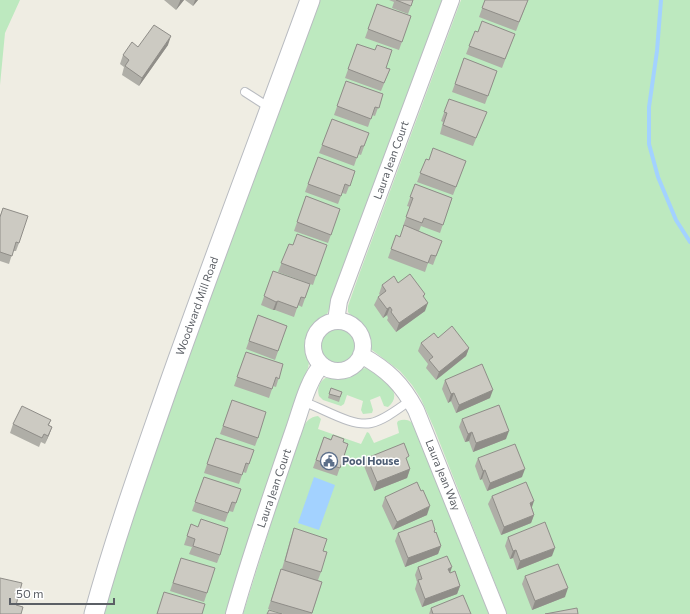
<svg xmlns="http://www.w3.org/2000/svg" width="690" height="614" viewBox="0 0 690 614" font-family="Commissioner,sans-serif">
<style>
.green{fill:#bde9bf}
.water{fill:#a3d2ff}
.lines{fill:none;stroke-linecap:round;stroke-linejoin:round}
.stream{stroke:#a3d2ff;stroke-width:4}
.service-casing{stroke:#b8bbc0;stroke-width:10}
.minor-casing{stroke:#b8bbc0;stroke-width:18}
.tertiary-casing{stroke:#b8bbc0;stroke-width:21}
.service{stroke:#fff;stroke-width:8}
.minor{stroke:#fff;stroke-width:16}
.tertiary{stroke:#fff;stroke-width:19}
.wall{fill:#afaea7}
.shaded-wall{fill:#8f8d88}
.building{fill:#cccac2;stroke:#8f8d88}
.labels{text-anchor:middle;stroke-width:3;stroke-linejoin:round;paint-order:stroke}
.street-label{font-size:11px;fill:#5b5f65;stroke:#fff}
.service-label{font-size:11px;font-weight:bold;fill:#4e5e75;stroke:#fff;text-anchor:start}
</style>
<rect width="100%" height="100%" fill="#efede3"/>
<!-- green -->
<path class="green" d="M0 0H20L5 33 0 85Z
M317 0H443L328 312C323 321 314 325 310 335 306 343 309 351 309 360 309 365 308 369 306 373L245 553 226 614H101L127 525Z
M461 0H690V614H507L434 428 421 399 412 385 400 371 372 350 368 345 363 329 348 312V306L360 272Z
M319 346a19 19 0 1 1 38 0a19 19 0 1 1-38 0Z
M366 368C381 372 406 393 388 407L384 406 380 396 370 400 373 410 372 413 363 414 361 410 363 401 347 395 344 404 341 406 323 400 319 396C316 387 321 378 331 376 335 375 340 377 344 376 352 374 358 369 366 368Z
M318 416 321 419 318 429 361 444 367 432 369 433 374 443 399 433 397 423 398 421C407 418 412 421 416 428L489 614H243L275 511 303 428C306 421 310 417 318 416Z"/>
<!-- water -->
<path class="water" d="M314 477 335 485 319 530 298 523Z"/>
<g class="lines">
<!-- stream -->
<path class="stream" d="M661 0 657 51 649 107V144L658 177 676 220 690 242"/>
<!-- service casing -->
<g class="service-casing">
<path id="service" d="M245 92 270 108
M304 402C323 408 351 427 371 423 385 420 399 408 411 400"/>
</g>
<!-- minor casing -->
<g class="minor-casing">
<path id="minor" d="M338 321 337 314 339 301 451 0
M313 346a25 25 0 1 1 50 0a25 25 0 1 1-50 0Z
M361 355C388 370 402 384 416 410L498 614
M234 614C251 553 272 494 292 435 300 414 307 380 322 365"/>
</g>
<!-- tertiary casing -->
<g class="tertiary-casing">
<path id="tertiary" d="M94 614C115 537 142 462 168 387 214 257 263 129 310 0"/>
</g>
<!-- service -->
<use href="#service" class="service"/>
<!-- minor -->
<use href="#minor" class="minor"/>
<!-- tertiary -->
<use href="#tertiary" class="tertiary"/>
</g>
<!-- wall -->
<path class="wall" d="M164 0H184L176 10Z
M185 0H198L193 6Z
M389 0H413L408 14 392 8 394 2Z
M485 0H528L516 31 479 17Z
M377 4 411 16 399 50 365 38Z
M475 31 478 32 515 34 502 68 466 54Z
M357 44 386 68 390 69 381 91 345 78Z
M168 45 139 86 122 75 124 67 120 64 123 55 138 47Z
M464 58 497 71 485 104 452 92Z
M346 81 383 94 375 116 372 115 368 127 334 115Z
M449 99 483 121 473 146 440 134 443 122 441 121Z
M332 119 369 133 361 155 358 154 354 166 319 153Z
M318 157 355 171 346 194 342 193 338 204 305 192Z
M426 159 429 160 466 161 453 195 417 182Z
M415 184 452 198 440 233 421 226 419 231 442 241 433 265 428 263 425 272 388 258 396 235 400 237 404 226H403L410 207 407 206Z
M306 196 340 209 328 243 294 231Z
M3 208 19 243 16 251H13L9 264 0 261V216Z
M289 244 293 245 316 276 313 285 278 272Z
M273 271 310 284 302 307 298 305 294 317 275 310H273L261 305Z
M398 283 425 294 424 297 425 311 396 332 387 320 388 318 387 315 383 318 374 305 378 297 380 295 379 294 382 285Z
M258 315 287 326 275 360 246 349Z
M438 338 469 348 466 356 436 380 426 368 428 364 418 351 421 343Z
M246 352 283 364 276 387 273 386 269 398 234 386Z
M445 380 490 398 456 413 451 401 448 403 442 389Z
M331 388 342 392 339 402 328 398Z
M232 400 258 438 255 446 220 434Z
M462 419 506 439 473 452 469 441 465 442 459 427Z
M51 420 49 425 52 427 49 435 45 444 41 442 39 447 10 433 13 424Z
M324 437 348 444 337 476 313 468Z
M216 438 254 450 246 473 243 472 239 484 204 473Z
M367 458 407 461 410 469 407 478 374 491 364 466Z
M478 458 522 477 487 491 482 479 480 480 475 466Z
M204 477 241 489 233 512 229 511 225 522 192 511Z
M492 496 532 508 534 515 531 523 501 535 488 504Z
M385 497 427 515 393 530 382 506Z
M191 524 220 555 217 563 189 554 192 547 184 545Z
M294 528 323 551 321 572 318 580 322 582 312 614H283L268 609 278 578 281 569H282L291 537Z
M435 530V533L441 546 438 554 405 567 395 541 398 533Z
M508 537 552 556 517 570 513 558 510 559 505 546Z
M181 558 207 593 204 602 170 591Z
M418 567 450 573 460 586 457 594 422 607 415 589 417 582 415 575Z
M525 576 565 597 532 610 522 584Z
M431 608 471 614H429Z"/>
<!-- shaded-wall -->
<path class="shaded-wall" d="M180 0H184L176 10 180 1Z
M195 0H198L193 6Z
M171 36 168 45 139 86 142 78Z
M278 301 275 310H273L276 302Z
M428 303 425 311 396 332 399 323Z
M390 307 387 315 383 318 387 309Z
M469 348 466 356 436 380 439 372Z
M493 390 490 398 456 413 459 405Z
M454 393 451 401 448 403 451 394Z
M52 427 49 435 45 444 48 436Z
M509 431 506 439 473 452 476 443Z
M472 432 469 441 465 442 468 434Z
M410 469 407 478 374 491 377 482Z
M525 469 522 477 487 491 490 483Z
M485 470 482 479 480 480 483 471Z
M534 501 531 510 530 503Z
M430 506 427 515 393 530 397 522Z
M534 515 531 523 501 535 504 527Z
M441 546 438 554 405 567 408 558Z
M555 548 552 556 517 570 520 561Z
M516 550 513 558 510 559 513 551Z
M452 567 449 576 448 569Z
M460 586 457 594 422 607 425 599Z
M568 588 565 597 532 610 535 601Z"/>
<!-- building -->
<path class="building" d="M396 0H413L411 6Z
M485 0H528L519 22 482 8Z
M377 4 411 16 402 42 368 29Z
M482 21 515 34 505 59 469 46 475 31 478 32Z
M154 25 171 36 142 78 125 66 129 60 123 55 132 42 138 47Z
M357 44 375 50 377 45 392 50 386 68 390 69 384 83 348 69Z
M464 58 497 71 488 96 455 84Z
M346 81 383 94 379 108 375 107 371 119 337 106Z
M449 99 487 112 476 138 443 125 447 113 444 112Z
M332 119 369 133 364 146H361L357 158 322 145Z
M433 148 466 161 456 187 420 173 426 159 429 160Z
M318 157 355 171 350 186 345 184 341 196 308 184Z
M415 184 452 198 443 225 424 218 422 223 406 217 413 198 410 197Z
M306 196 340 209 331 235 297 222Z
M3 208 28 216 19 243 16 242 12 256 0 252V217Z
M404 225 442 241 436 256 431 255 428 263 391 249 396 235 400 237Z
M297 234 327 245 316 276 281 263 289 244 293 245Z
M273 271 310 284 305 298 301 297 297 308 278 301 276 302 264 296Z
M410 274 425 294 423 296 428 303 399 323 391 312 392 310 390 307 387 309 378 297 386 291 382 285 394 276 398 283Z
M258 315 287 326 278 351 249 341Z
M452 326 469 348 439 372 429 360 433 357 421 343 434 333 438 338Z
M246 352 283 364 279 379 276 377 272 389 237 377Z
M482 364 493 390 459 405 454 393 451 394 445 380Z
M331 388 342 392 340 397 329 394Z
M232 400 266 412 258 438 223 426Z
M499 405 509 431 476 443 472 432 468 434 462 419Z
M22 406 51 420 48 425 52 427 48 436 44 434 42 438 13 424Z
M333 435 344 439 343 442 348 444 340 468 316 460 324 437 331 440Z
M216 438 254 450 249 464 246 463 242 475 207 464Z
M404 443 409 456 406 458 410 469 377 482 367 458Z
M515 444 525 469 490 483 485 470 483 471 478 458Z
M204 477 241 489 236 503 232 502 228 513 195 502Z
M417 482 421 491 423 490 430 506 397 522 385 497Z
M526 482 534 501 530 503 534 515 504 527 492 496Z
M201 519 228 528 220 555 193 546 195 539 187 536 191 524 198 527Z
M432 520 435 530 434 531 435 533 436 532 441 546 408 558 398 533Z
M545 522 555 548 520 561 516 550 513 551 508 537Z
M294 528 327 539 323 551 327 552 321 572 285 561Z
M447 556 452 567 448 569 450 573 455 571 460 586 425 599 418 580 422 579 418 567Z
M181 558 215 568 207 593 173 583Z
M558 564 568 588 535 601 525 576Z
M281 569 322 582 312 613 271 601Z
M0 578 22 583 16 605 23 607 21 614H0Z
M164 592 205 604 202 614H157Z
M463 595 471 614H433L431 608Z
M577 608 578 614H545Z
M269 610 282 614H267Z"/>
<!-- icons -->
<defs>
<g id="civic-ring" transform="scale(0.9)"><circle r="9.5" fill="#fff" stroke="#5c6f8a" stroke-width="1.5"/><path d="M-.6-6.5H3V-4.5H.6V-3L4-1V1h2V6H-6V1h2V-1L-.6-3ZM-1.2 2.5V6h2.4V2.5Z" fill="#5c6f8a"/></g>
</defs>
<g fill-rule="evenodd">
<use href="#civic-ring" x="329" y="461"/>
</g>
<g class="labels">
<!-- street labels -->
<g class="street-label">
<text transform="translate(391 160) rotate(-70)" y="4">Laura Jean Court</text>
<text transform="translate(197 306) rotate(-70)" y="4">Woodward Mill Road</text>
<text transform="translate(443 475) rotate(68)" y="4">Laura Jean Way</text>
<text transform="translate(274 488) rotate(-71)" y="4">Laura Jean Court</text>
</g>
<!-- service labels -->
<g class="service-label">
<text x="342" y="465">Pool House</text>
</g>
</g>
<!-- scale -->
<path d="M10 598v6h104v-6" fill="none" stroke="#5b5f65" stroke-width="2"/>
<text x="16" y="598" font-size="12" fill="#5b5f65" stroke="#ffffff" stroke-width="3" paint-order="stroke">50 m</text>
</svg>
